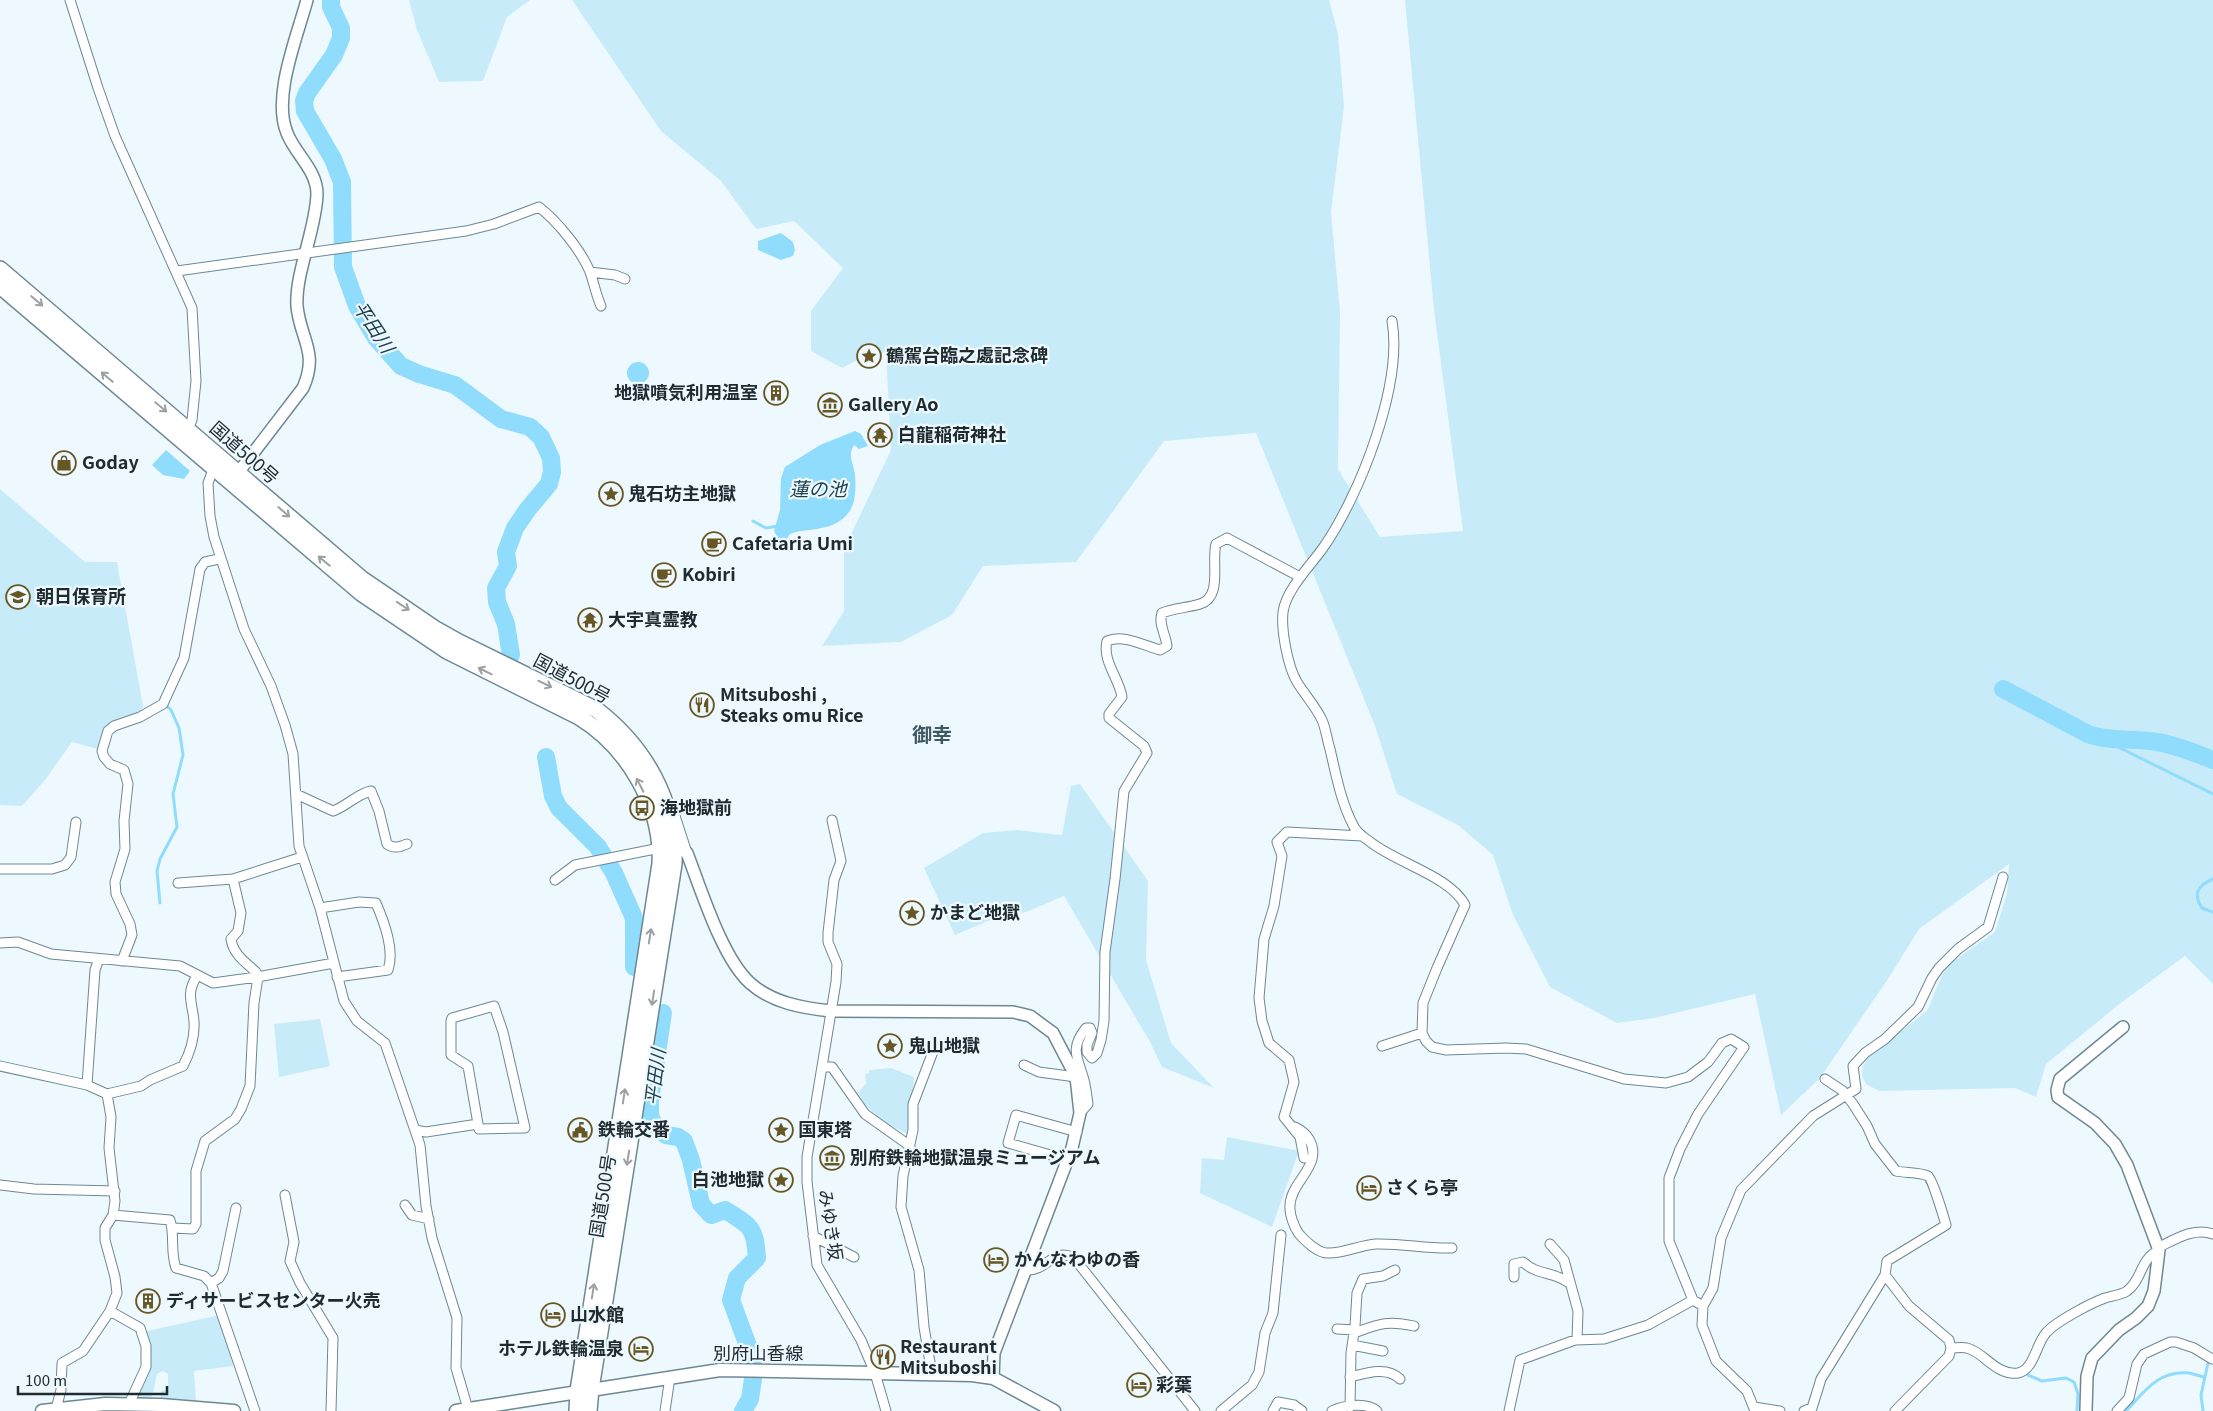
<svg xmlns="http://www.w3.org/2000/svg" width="2213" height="1411" viewBox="0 0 2213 1411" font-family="Georgia,'Noto Sans JP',serif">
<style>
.green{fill:#c8ebfa}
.water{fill:#8fdcfc}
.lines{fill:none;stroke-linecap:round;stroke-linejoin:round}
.stream{stroke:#8fdcfc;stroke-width:3}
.river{stroke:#8fdcfc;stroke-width:18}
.minor-casing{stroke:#6d8894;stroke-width:11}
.tertiary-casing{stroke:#6d8894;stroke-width:14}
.secondary-casing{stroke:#6d8894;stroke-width:15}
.trunk-casing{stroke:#6d8894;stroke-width:18}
.minor{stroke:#fff;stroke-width:9}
.tertiary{stroke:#fff;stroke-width:11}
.secondary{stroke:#fff;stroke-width:12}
.trunk{stroke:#fff;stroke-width:15}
.oneway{stroke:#9ba0a2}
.labels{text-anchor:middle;stroke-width:4.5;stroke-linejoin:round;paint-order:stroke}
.poi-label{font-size:18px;font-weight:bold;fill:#202b30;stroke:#edf9fe;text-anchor:start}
.street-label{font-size:18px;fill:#202b30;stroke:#edf9fe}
.water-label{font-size:19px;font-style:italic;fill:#1e4150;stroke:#edf9fe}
.quarter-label{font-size:20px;font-weight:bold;fill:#3f5964;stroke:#edf9fe}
</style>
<rect width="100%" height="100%" fill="#edf9fe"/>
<!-- green -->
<path class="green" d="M409 0H530L507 17 483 81 439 82 417 30Z
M572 0H1329L1338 34 1344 107 1331 212 1340 312 1338 469 1380 537 1463 531 1434 310 1405 0H2213V984L2185 956 2122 1002 2046 1064 2036 1097 2015 1088 1879 1091 1866 1084 1862 1076 1863 1066 1870 1055 1927 1011 1946 966 1995 932 2007 893 2009 864 1919 929 1890 976 1820 1078 1781 1115 1755 994 1654 1018 1617 1023 1550 987 1513 915 1493 855 1458 825 1397 794 1375 726 1256 433 1164 441 1076 562 983 566 952 615 901 642 822 646 844 611V549L891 450 886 352 861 358 842 368 811 351V311L843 268 794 221 756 229 721 181 661 131Z
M0 489 85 562H117L143 706 140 717 104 728 98 749 72 742 45 780 22 806 0 805Z
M1080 784 1148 881 1146 960 1171 1043 1214 1088 1162 1067 1150 1042 1064 896 1026 912 995 918 955 935 924 868 983 833 1017 830 1062 835 1071 786Z
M320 1019 330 1066 279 1077 274 1024Z
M891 1068 914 1077 909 1135C888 1124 870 1115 858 1093L866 1083 865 1074 869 1073V1070Z
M1227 1137 1299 1151 1272 1227 1200 1193 1202 1158 1224 1160Z
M220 1315 233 1366 194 1371 196 1402 163 1400 160 1395 161 1391 168 1389V1374L163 1371 157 1374 152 1398H133L149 1365 143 1332Z"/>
<!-- water -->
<path class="water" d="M781 233 793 242 795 250 793 256 781 260 758 250V241Z
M627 373a11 11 0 1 1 22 0a11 11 0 1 1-22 0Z
M855 431 861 434 868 446 859 449 854 445C847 456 854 464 855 475 856 486 856 503 849 512 833 535 797 527 789 535 787 538 786 543 785 546L780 543 774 531 780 510 781 478 785 467 820 445Z
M166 450 190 471 184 479 163 475 152 465Z"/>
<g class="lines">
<!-- stream -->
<path class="stream" d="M753 521 766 528 778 526
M2102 739 2213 794
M2213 879C2199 885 2192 893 2202 908L2213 912
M160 903 157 871 160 859 177 827 173 794 183 755 179 728 171 710 166 705
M2028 1375 2042 1381 2066 1378 2074 1382 2078 1394 2077 1411
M2126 1411C2144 1392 2158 1370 2189 1373 2194 1374 2199 1376 2204 1377
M2203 1411 2201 1395 2208 1363 2211 1358"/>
<!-- river -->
<path class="river" d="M331 0V7L341 28V38L334 55 307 93 304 101 305 111 333 159 342 182 343 267 357 306 376 338 401 366 419 374 455 385 501 419 530 427 541 437 551 458 552 472 549 484 528 509 515 528 506 552 508 566 496 588 497 602 506 624 511 655
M2003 689 2088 734C2110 742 2134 738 2157 742 2177 745 2195 753 2213 760
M546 757 553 796 559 808 598 847 614 873 634 918V967
M663 1013 650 1100V1116L656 1128 666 1135 678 1137 684 1141 691 1160 701 1204 711 1215 725 1210C751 1226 755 1227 757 1258L737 1278 731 1300 751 1354 753 1368
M743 1411 750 1399 753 1379"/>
<!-- minor casing -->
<g class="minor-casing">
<path id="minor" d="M70 0 98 88 115 136 192 308 196 381 192 420 188 429
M177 271 466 231 494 224 539 207C557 221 581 250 590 272 594 283 596 295 601 306
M590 272 615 275 625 279
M1392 321C1403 385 1360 495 1323 548 1310 566 1286 590 1283 612 1281 631 1288 667 1297 682 1305 695 1316 707 1322 720 1326 729 1327 740 1330 749 1336 775 1341 802 1353 825 1356 832 1363 837 1369 841 1396 863 1450 876 1465 905L1437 968 1423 1003 1422 1033 1426 1041 1432 1047 1446 1050 1506 1048 1526 1049 1624 1079 1666 1083 1688 1077 1708 1062 1722 1043 1731 1039 1744 1047 1698 1114 1680 1149 1669 1178V1241L1693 1300 1703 1306
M214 467 208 483 210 516 214 537 244 629 271 686 285 725 293 754 299 846 320 908 344 1001 357 1021 385 1043 420 1145 426 1206 432 1238 457 1318 456 1368 468 1409
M296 794 333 811C347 806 357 794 371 791L379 811 387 844C394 849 400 847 407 844
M675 816 687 853
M832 820 841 861 834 880 828 933V942L837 964 836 982 807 1157V1182L817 1265 861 1340 875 1373 886 1411
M0 869H52L65 865 71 857 76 822
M233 879 241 913 238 931 231 939C233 954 245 962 256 972L257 977
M555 880 575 865 660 848
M178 883 233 879 302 857
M320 908 359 902 376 903C384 922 395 950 388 970L337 977
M0 943 18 942 51 954 180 966 213 983 257 977 334 963
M122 961 132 935 130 924 116 894 115 882 125 849 124 821 128 784 124 770 110 764 104 757 102 751 108 731 114 726 140 717 163 704 184 658 200 569 205 562 219 559
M1382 1046 1422 1033
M1024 1065 1039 1072 1076 1077
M0 1066 87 1085
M822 1067H832L865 1114 910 1146
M107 1094 141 1086 150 1080 183 1066C190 1053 195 1036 194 1022 193 1004 185 994 197 976
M1080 1113 1088 1104C1087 1096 1086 1088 1084 1080 1078 1058 1069 1049 1086 1028H1090L1092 1033 1087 1045V1052L1092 1058 1097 1053 1101 1040 1104 1021 1105 952 1115 879 1124 791 1147 753 1144 746 1109 718V714L1122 697C1119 678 1102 661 1107 641 1123 634 1143 645 1160 650L1167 646C1166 635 1158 624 1162 613 1174 608 1187 608 1200 604 1223 597 1211 562 1216 544L1227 538 1300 577
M1295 1127C1301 1130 1306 1134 1309 1139 1324 1165 1291 1181 1290 1205 1289 1214 1294 1227 1299 1234 1305 1241 1318 1253 1327 1253 1343 1254 1359 1245 1376 1244 1401 1243 1427 1249 1452 1248
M415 1130 426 1132 478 1124 479 1129 525 1128 503 1032 494 1006 452 1018 451 1021V1055L468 1066 478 1124
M1304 1158 1300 1137 1284 1117 1294 1082 1289 1060 1269 1043 1262 1021 1259 998 1264 939 1274 906 1282 856 1277 842 1287 832 1362 836
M1068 1160 1008 1143 1016 1115 1077 1132
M0 1185 34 1189 115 1191
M285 1195 294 1242 290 1261 300 1283 333 1338 331 1411
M405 1205 412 1215 429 1219
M113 1215 170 1220C175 1235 170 1252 176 1268L204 1276 211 1283 255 1411
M173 1228 193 1229 196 1224V1171L205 1141 235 1119 241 1109 250 1086 254 1003 258 977
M813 1236 854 1257
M1550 1244 1564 1260 1578 1311 1577 1340
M2159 1247C2176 1239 2194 1227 2213 1234
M1026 1270C1048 1271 1053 1247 1074 1258L1195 1411
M1885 1275 1909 1306 1949 1340 1951 1348 1949 1356 1895 1411
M1514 1277V1264L1523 1262C1538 1276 1554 1271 1569 1283
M211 1283 219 1278 223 1271 236 1208
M110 1311 140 1328 146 1346V1367L129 1404
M1337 1329 1355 1330
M1354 1333C1379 1324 1387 1320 1414 1326
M1352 1345 1383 1351
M1951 1348C1956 1348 1962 1347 1967 1348 1984 1352 1996 1376 2018 1373 2034 1370 2036 1344 2046 1333 2055 1322 2091 1303 2105 1298 2112 1296 2121 1295 2127 1291 2143 1279 2139 1260 2159 1250
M932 1374 924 1327 919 1270 901 1207 903 1176 913 1130V1104L934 1049
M1350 1377C1366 1373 1387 1366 1400 1379
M1350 1407 1351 1353 1355 1326 1357 1293 1363 1279 1383 1276 1395 1270
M1754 1407 1780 1411
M56 1409 61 1390 62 1363 83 1351 110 1311 117 1293 115 1277 105 1240V1228L113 1215 115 1201 109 1148 111 1117 107 1094 87 1085 95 970 99 959
M665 1411 670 1377
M1221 1411 1252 1385 1259 1372 1265 1333 1273 1313 1281 1235
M1273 1411 1278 1402 1294 1405 1302 1411
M1332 1411C1343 1405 1367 1402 1377 1411
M1509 1411 1520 1360 1575 1340 1604 1339 1648 1325 1693 1300
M1755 1411 1747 1391 1716 1361 1702 1325 1703 1306 1713 1288 1721 1238 1741 1190 1813 1116 1856 1089 1853 1066 1865 1053 1885 1039 1918 1007 1932 978 1939 968 1958 949 1988 927 2003 877
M1804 1411 1812 1408 1821 1379 1885 1275 1887 1261 1946 1225C1944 1218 1932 1178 1928 1176 1920 1172 1905 1173 1896 1171L1875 1144 1867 1126 1853 1104 1843 1091 1825 1079
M2117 1411 2129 1398 2137 1364 2144 1354 2170 1342H2176L2194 1348 2212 1359"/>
</g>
<!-- tertiary casing -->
<g class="tertiary-casing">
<path id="tertiary" d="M234 478 303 388C319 352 300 339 297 306 295 273 316 230 317 194 317 170 295 154 287 133 272 97 297 37 307 0
M667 846 674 845 687 853C701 889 722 958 750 983 772 1003 803 1008 831 1011L1013 1012 1030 1016 1053 1033 1076 1077 1080 1113 1072 1148 994 1353 993 1378
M2086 1411 2087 1376 2092 1358 2119 1330 2136 1318 2148 1306 2154 1291 2159 1250 2127 1165 2115 1144 2095 1123 2058 1097 2057 1090 2060 1079 2123 1027"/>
</g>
<!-- secondary casing -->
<g class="secondary-casing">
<path id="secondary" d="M42 1411 105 1404 161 1405 234 1411
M456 1411 720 1370 972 1375 993 1378 1054 1411"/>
</g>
<!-- trunk casing -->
<g class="trunk-casing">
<path id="trunk" d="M0 269 362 579 434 628 459 642 597 710C646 748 676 802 674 864L591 1389 589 1411
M0 286 361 593 447 651 579 717C627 746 663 806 660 864L578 1391 577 1411"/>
</g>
<!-- minor -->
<use href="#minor" class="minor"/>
<!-- tertiary -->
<use href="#tertiary" class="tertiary"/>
<!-- secondary -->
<use href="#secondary" class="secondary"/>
<!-- trunk -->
<use href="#trunk" class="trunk"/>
</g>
<!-- one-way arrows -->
<defs><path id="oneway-shaft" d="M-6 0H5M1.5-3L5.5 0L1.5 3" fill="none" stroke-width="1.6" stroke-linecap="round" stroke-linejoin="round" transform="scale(1.25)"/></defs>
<g class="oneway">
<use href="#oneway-shaft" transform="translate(37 301) rotate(40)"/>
<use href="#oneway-shaft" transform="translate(107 377) rotate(-140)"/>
<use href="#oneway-shaft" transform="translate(161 407) rotate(40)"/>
<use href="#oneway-shaft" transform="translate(284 512) rotate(41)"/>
<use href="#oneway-shaft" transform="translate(324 561) rotate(-140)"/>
<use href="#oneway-shaft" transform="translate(403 606) rotate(34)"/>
<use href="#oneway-shaft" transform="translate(485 671) rotate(-154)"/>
<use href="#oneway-shaft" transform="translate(545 684) rotate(26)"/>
<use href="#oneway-shaft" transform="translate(640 785) rotate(-117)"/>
<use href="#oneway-shaft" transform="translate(650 936) rotate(-81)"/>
<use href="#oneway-shaft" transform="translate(653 998) rotate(99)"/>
<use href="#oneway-shaft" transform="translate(624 1096) rotate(-81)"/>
<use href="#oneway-shaft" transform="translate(628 1158) rotate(99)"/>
<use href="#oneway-shaft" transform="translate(593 1291) rotate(-81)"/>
</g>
<!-- icons -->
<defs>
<g id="sight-ring" transform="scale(1.25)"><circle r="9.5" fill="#edf9fe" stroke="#685724" stroke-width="1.5"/><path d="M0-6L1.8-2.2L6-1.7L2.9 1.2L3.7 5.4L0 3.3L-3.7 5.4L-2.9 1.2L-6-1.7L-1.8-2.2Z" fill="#685724"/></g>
<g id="building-ring" transform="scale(1.25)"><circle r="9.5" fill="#edf9fe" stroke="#685724" stroke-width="1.5"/><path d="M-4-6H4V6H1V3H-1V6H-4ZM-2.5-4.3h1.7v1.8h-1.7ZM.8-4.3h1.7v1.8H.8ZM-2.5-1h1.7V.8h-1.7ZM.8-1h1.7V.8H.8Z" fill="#685724"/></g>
<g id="museum-ring" transform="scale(1.25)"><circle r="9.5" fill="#edf9fe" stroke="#685724" stroke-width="1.5"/><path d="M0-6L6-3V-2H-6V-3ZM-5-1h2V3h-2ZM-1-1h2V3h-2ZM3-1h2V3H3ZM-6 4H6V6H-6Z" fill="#685724"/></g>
<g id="temple-ring" transform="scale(1.25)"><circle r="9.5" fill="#edf9fe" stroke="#685724" stroke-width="1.5"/><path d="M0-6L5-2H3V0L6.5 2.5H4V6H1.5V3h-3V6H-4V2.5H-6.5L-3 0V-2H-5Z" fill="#685724"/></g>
<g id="shop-ring" transform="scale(1.25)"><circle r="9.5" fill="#edf9fe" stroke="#685724" stroke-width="1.5"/><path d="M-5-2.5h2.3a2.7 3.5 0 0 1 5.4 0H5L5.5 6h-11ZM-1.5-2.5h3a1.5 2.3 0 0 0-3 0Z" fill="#685724"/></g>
<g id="cafe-ring" transform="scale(1.25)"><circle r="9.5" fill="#edf9fe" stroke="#685724" stroke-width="1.5"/><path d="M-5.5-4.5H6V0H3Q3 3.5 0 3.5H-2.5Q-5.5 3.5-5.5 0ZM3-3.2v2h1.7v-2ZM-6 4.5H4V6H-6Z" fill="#685724"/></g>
<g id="school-ring" transform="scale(1.25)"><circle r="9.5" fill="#edf9fe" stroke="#685724" stroke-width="1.5"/><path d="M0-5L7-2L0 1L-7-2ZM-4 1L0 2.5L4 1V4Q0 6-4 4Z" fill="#685724"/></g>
<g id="restaurant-ring" transform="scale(1.25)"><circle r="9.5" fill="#edf9fe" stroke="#685724" stroke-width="1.5"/><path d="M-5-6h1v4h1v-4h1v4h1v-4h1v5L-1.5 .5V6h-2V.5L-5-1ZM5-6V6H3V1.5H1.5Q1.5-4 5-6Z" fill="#685724"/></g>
<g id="bus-ring" transform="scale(1.25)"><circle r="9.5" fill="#edf9fe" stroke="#685724" stroke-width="1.5"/><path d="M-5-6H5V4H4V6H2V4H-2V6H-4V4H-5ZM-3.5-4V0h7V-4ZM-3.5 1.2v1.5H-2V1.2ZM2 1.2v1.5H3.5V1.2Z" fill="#685724"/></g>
<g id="civic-ring" transform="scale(1.25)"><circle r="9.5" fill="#edf9fe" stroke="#685724" stroke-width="1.5"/><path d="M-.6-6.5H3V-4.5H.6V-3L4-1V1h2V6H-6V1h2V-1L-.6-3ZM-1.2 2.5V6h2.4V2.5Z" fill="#685724"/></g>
<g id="hotel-ring" transform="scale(1.25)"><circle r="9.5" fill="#edf9fe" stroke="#685724" stroke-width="1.5"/><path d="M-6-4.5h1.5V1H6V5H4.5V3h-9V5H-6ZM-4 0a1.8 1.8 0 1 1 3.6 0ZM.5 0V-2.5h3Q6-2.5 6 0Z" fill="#685724"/></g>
</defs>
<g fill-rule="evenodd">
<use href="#sight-ring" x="869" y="356"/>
<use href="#building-ring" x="776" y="393"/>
<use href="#museum-ring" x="830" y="405"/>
<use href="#temple-ring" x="880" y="435"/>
<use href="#shop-ring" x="64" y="463"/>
<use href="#sight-ring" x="611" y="494"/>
<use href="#cafe-ring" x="714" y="544"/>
<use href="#cafe-ring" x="664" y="575"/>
<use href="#school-ring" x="18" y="597"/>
<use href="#temple-ring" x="590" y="620"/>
<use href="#restaurant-ring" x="702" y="705"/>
<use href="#bus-ring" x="642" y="808"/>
<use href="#sight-ring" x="912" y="913"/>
<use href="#sight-ring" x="890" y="1046"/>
<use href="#civic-ring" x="580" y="1130"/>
<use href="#sight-ring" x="781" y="1130"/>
<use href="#museum-ring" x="832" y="1158"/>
<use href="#sight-ring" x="781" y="1180"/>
<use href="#hotel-ring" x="1369" y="1188"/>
<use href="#hotel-ring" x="996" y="1260"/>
<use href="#building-ring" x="148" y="1301"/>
<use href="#hotel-ring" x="553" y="1315"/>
<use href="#hotel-ring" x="641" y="1349"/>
<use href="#restaurant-ring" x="883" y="1357"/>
<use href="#hotel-ring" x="1139" y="1385"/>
</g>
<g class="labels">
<!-- poi labels -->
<g class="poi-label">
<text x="886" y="362">鶴駕台臨之處記念碑</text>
<text x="758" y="399" text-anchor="end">地獄噴気利用温室</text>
<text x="848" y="411">Gallery Ao</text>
<text x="898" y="441">白龍稲荷神社</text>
<text x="82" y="469">Goday</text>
<text x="628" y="500">鬼石坊主地獄</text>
<text x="732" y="550">Cafetaria Umi</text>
<text x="682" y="581">Kobiri</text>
<text x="36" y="603">朝日保育所</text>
<text x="608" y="626">大宇真霊教</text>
<text x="720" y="701">Mitsuboshi ,<tspan x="720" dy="21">Steaks omu Rice</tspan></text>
<text x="660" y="814">海地獄前</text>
<text x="930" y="919">かまど地獄</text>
<text x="908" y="1052">鬼山地獄</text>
<text x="598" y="1136">鉄輪交番</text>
<text x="798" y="1136">国東塔</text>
<text x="850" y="1164">別府鉄輪地獄温泉ミュージアム</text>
<text x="764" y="1186" text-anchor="end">白池地獄</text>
<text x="1386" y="1194">さくら亭</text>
<text x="1014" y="1266">かんなわゆの香</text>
<text x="166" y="1307">ディサービスセンター火売</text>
<text x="570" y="1321">山水館</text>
<text x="900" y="1353">Restaurant<tspan x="900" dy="21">Mitsuboshi</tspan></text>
<text x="624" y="1355" text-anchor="end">ホテル鉄輪温泉</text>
<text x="1156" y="1391">彩葉</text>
</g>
<!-- street labels -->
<g class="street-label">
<text transform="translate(244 453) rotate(41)" y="6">国道500号</text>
<text transform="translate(572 679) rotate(28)" y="6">国道500号</text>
<text transform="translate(603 1196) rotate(-81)" y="6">国道500号</text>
<text transform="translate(830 1225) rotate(81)" y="6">みゆき坂</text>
<text x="758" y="1360">別府山香線</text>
</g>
<!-- water labels -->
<g class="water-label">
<text transform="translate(374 327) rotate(57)" y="7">平田川</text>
<text x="818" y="496">蓮の池</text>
<text transform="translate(655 1077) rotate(-83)" y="7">平田川</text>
</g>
<!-- quarter labels -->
<g class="quarter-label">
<text x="932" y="742">御幸</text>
</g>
</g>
<!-- scale -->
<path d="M18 1386v8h149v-8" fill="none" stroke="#202b30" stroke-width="2.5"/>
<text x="25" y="1386" font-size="15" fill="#202b30" stroke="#edf9fe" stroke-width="4" paint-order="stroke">100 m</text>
</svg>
